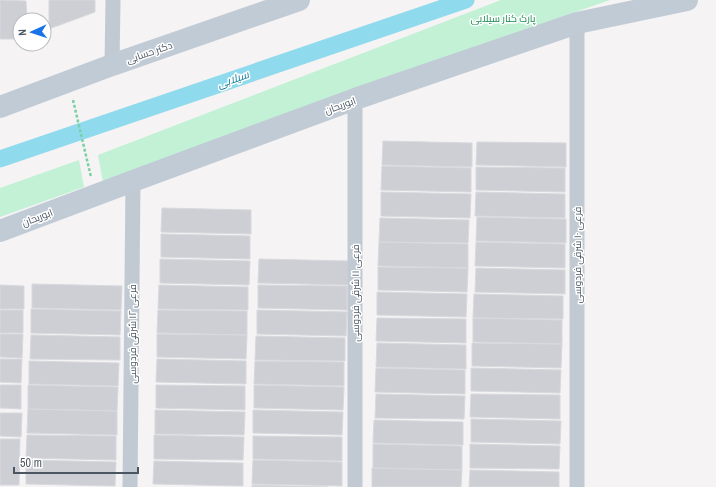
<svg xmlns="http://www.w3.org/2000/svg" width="716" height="487" viewBox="0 0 716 487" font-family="'Archivo Narrow',Cairo,sans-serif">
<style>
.green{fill:#c3f1d5}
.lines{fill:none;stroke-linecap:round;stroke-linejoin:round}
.canal{stroke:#90daee;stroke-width:17}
.building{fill:#cdcfd5;stroke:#d7d9de}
.path{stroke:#7ad0a6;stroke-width:2.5;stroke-dasharray:3 2;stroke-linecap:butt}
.minor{stroke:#c1cad2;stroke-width:15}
.secondary{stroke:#c1cbd6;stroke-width:22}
.labels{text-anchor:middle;stroke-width:3;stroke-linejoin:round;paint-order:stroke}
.park-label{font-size:10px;fill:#17864f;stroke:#fff}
.street-label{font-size:10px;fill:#4a5661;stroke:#fff}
.water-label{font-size:11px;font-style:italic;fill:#0c7c9b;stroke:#fff}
</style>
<rect width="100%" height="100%" fill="#f5f3f3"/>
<!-- green -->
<path class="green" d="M501 0H610L338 94 103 182 98 155Z
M79 160 84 187 0 217V188Z"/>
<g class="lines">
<!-- canal -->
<path class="canal" d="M0 159 466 0"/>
</g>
<!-- building -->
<path class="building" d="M0 0 26 1 27 20H20V39H0Z
M49 0H95V12L49 29Z
M383 141 472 143V167L382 165Z
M477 142 566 143V167L476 165Z
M382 166 471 168V192L381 190Z
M476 167 565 168V192L476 190Z
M381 192 471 194 470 218 381 216Z
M476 192 565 194V218L475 216Z
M162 208 251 210V234L161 232Z
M477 217 566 219V243L476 241Z
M380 218 469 220 468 243 379 242Z
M161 234 250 236V259L161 257Z
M379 242 468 244V268L378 266Z
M476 242 565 244V268L475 266Z
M160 259 250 261 249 285 160 283Z
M259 259 348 261V285L258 283Z
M378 267 468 268 467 292 378 290Z
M476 268 565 270V294L475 292Z
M32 284 122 286 121 310 32 308Z
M0 285 24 286V309H0Z
M159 285 248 287V310L158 309Z
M258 285 347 286V310L258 308Z
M377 292 467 294 466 317 377 315Z
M474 294 563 296V319L473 318Z
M31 309 121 311 120 335 31 333Z
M0 310H23V333H0Z
M158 310 247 311V335L157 333Z
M257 310 347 312 346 336 257 334Z
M377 318 466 319V343L376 341Z
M473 318 562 320V344L473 342Z
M0 334H23L22 358 0 357Z
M157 334 247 335 246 359 157 357Z
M31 335 120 337V360L30 359Z
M256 336 345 338V361L255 360Z
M377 343 466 345V369L376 367Z
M472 343 562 344 561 368 472 366Z
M0 359H22L21 383 0 382Z
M157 359 246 361V384L156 382Z
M29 361 119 363 118 386 29 384Z
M255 361 344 362V386L254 384Z
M376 368 465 370V394L375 392Z
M471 368 561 370 560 393 471 391Z
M0 385H21V409L0 408Z
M28 385 118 387 117 411 28 409Z
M156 385 245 386V410L156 408Z
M254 385 344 387 343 410 254 408Z
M376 394 465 396 464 419 375 418Z
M471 394 560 395V419L470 417Z
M28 409 117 411V435L27 433Z
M155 410 245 412 244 435 155 434Z
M253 410 343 412 342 435 253 433Z
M0 413H22L21 437 0 436Z
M471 419 561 421 560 444 471 442Z
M374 420 463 422V445L373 443Z
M27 435 116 436V460L26 458Z
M154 435 244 437 243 460 154 459Z
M253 436 342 437V461L253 459Z
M0 439H20L19 485H0Z
M373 444 462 446V470L373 468Z
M470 444 560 446 559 469 470 468Z
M26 460 116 462 115 486 26 484Z
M253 460 342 462V486L252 484Z
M154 461 243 463V486L153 484Z
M372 468 462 470 461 487H372Z
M470 470 559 472V487H469Z
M252 485 328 487H252Z"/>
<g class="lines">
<!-- path -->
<path class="path" d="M73 100 91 177"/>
<!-- minor -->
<path class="minor" d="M112 65 113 0
M130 487 133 181
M355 487V99
M577 487V23"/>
<!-- secondary -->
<path class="secondary" d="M0 107 112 65 299 0
M0 231 133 181 355 99 577 23 687 0"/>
</g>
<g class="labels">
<!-- park labels -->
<g class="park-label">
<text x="503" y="22">پارک کنار سیلابی</text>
</g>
<!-- street labels -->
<g class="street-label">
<text transform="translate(149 52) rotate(-19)" y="4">دکتر حسابی</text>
<text transform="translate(340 105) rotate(-20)" y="4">ابوریحان</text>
<text transform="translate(37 217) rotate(-21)" y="4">ابوریحان</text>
<text transform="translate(577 255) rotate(-90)" y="4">فرعی ۱۰ شرقی فردوسی</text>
<text transform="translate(355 293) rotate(-90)" y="4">فرعی ۱۱ شرقی فردوسی</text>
<text transform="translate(132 334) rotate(-90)" y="4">فرعی ۱۲ شرقی فردوسی</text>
</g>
<!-- water labels -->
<g class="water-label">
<text transform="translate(233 79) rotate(-19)" y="4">سیلابی</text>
</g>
</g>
<!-- north arrow -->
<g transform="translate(32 32) rotate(267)"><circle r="19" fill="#ffffff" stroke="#b7bbc0"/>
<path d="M0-3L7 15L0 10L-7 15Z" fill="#1a73e8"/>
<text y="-6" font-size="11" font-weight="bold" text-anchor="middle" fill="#4a5661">N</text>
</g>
<!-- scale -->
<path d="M14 467v6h124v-6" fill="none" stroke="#4a5661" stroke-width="2"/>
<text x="20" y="467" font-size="12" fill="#4a5661" stroke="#ffffff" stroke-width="3" paint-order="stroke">50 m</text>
</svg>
